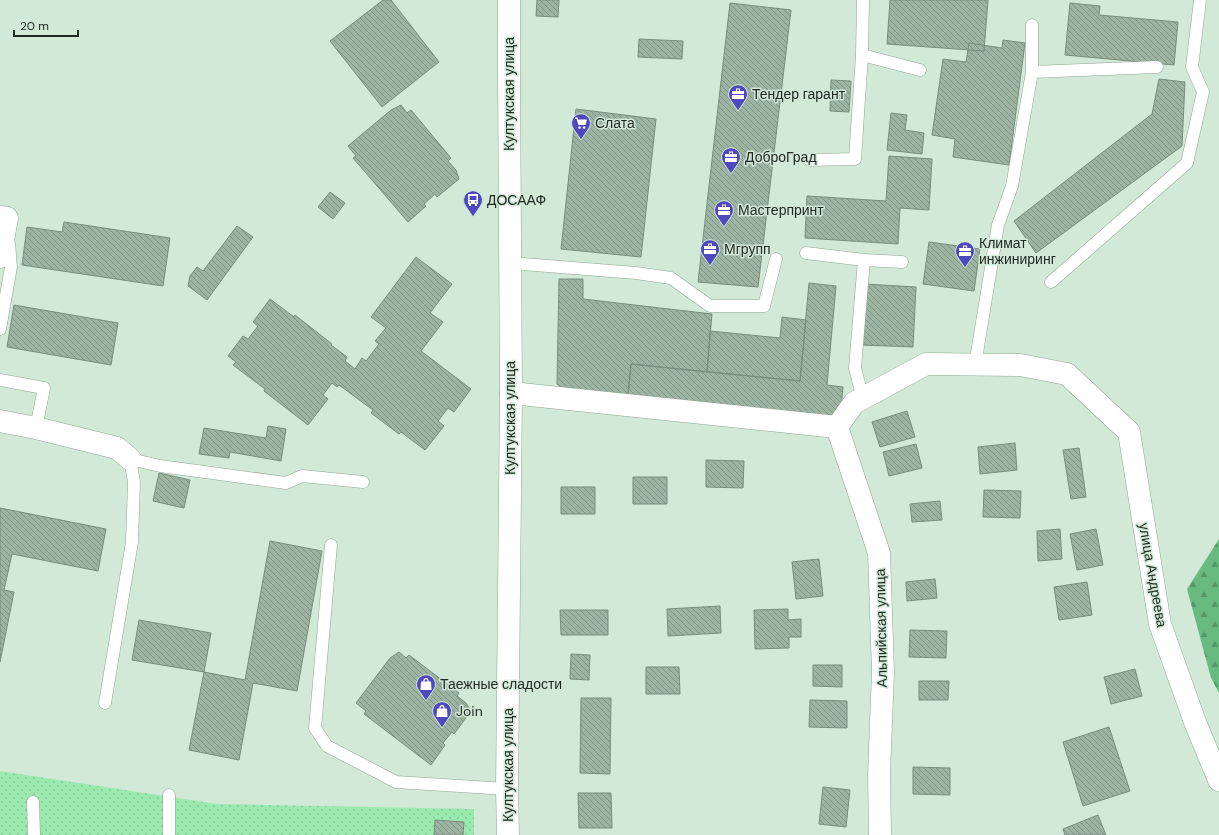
<svg xmlns="http://www.w3.org/2000/svg" width="1219" height="835" viewBox="0 0 1219 835" font-family="'DM Sans',sans-serif">
<style>
.green{fill:url(#green-dots)}
.forest{fill:url(#forest-firs)}
.building{fill:url(#building-back-hatch);stroke:#788d7c}
.lines{fill:none;stroke-linecap:round;stroke-linejoin:round}
.lane-casing{stroke:#8fa593;stroke-width:13}
.street-casing{stroke:#8fa593;stroke-width:23}
.secondary-casing{stroke:#8fa593;stroke-width:23}
.lane{stroke:#fff;stroke-width:12}
.street{stroke:#fff;stroke-width:22}
.secondary{stroke:#fff;stroke-width:22}
.labels{text-anchor:middle;stroke-width:3;stroke-linejoin:round;paint-order:stroke}
.street-label{font-size:14px;fill:#212923;stroke:#d2e9d7}
.poi-label{font-size:14px;fill:#212923;stroke:#d2e9d7;text-anchor:start}
</style>
<defs>
<pattern id="green-dots" width="8" height="8" patternUnits="userSpaceOnUse"><rect width="8" height="8" fill="#9ae9af"/><path d="M2 2h.1M6 6h.1" fill="none" stroke="#84c896" stroke-width="1.8" stroke-linecap="round"/></pattern>
<pattern id="forest-firs" width="22" height="20" patternUnits="userSpaceOnUse"><rect width="22" height="20" fill="#69ba81"/><path d="M5 1l3.5 6h-7zM16 11l3.5 6h-7z" fill="#569769"/></pattern>
<pattern id="building-back-hatch" width="6" height="6" patternUnits="userSpaceOnUse"><rect width="6" height="6" fill="#9eb4a3"/><path d="M-1 5l2 2M0 0l6 6M5-1l2 2" fill="none" stroke="#809284"/></pattern>
</defs>
<rect width="100%" height="100%" fill="#d2e9d7"/>
<!-- green -->
<path class="green" d="M0 771 217 804 474 809V835H0Z"/>
<!-- forest -->
<path class="forest" d="M1219 539V693L1211 678 1187 589Z"/>
<!-- building -->
<path class="building" d="M383 0H391L439 62 382 107 330 41Z
M537 0H559L558 17 536 16Z
M890 0H988L984 51 887 44Z
M730 3 791 10 758 287 698 282Z
M1070 3 1100 6 1099 15 1178 22 1174 65 1065 55Z
M639 39 683 41 682 59 638 57Z
M1003 40 1025 43 1009 165 953 157 955 139 932 135 943 59 966 62 969 43 1002 48Z
M1159 79 1185 82 1182 146 1036 253 1014 221 1152 114Z
M831 80 851 81 849 112 830 111Z
M401 105 407 113 411 110 451 158 448 161 456 170 459 179 437 197 435 194 424 204 426 206 408 222 353 158 356 156 348 146 391 110Z
M576 109 656 119 641 257 561 249Z
M891 113 907 115 905 130 924 133 922 154 887 150Z
M889 156 932 159 929 210 900 208 898 244 805 238 807 196 886 201Z
M330 192 345 203 333 219 318 207Z
M64 222 170 238 163 286 22 265 27 227 62 232Z
M237 226 253 237 207 300 188 286 190 276 197 267 203 271Z
M929 242 980 249 974 291 923 284Z
M416 257 452 284 430 313 443 322 421 351 471 389 454 412 448 408 438 421 444 426 425 450 401 432 399 434 371 413 373 410 339 385 337 387 332 383 323 395 328 399 308 425 264 391 265 389 233 365 236 362 228 356 243 336 248 339 258 326 253 322 270 299 294 317 295 315 332 344 331 345 347 357 345 361 355 369 362 358 366 361 379 344 375 341 386 328 371 317Z
M559 279H583V299L712 314 707 372 631 364 628 396 568 392 557 384Z
M809 283 836 286 827 385 843 387 840 417 628 396 631 364 800 381Z
M865 284 916 287 913 347 862 345Z
M14 305 118 323 111 365 7 347Z
M782 317 806 320 800 381 707 372 710 331 780 338Z
M907 411 915 437 880 447 872 422Z
M268 426 286 429 281 461 230 452 229 458 199 454 204 428 266 438Z
M1015 443 1017 470 980 474 978 447Z
M916 444 922 468 889 476 883 452Z
M1079 448 1086 497 1071 499 1063 450Z
M706 460 744 461 743 488 706 487Z
M159 473 190 480 184 508 153 501Z
M633 477H667V504H633Z
M561 487H595V514H561Z
M984 490 1021 491 1020 518 983 517Z
M940 501 942 520 912 522 910 504Z
M0 508 106 529 98 571 12 554 4 590 14 592 0 662Z
M1060 529 1062 559 1038 561 1037 531Z
M1096 529 1103 565 1077 570 1070 534Z
M270 541 322 551 297 691 253 683 239 760 189 750 204 672 245 680Z
M819 559 823 596 796 599 792 562Z
M935 579 937 598 907 601 906 582Z
M1087 582 1092 615 1059 620 1054 587Z
M720 606 721 633 668 636 667 609Z
M788 609V620L801 619V637H789V648L755 649 754 610Z
M560 610H608V635H561Z
M139 620 211 633 204 672 132 660Z
M910 630 947 631 946 658 909 657Z
M399 652 406 658 409 655 459 693 457 696 466 703 471 711 454 734 452 732 443 743 445 745 431 765 364 714 366 711 356 703 390 658Z
M571 654 590 655 589 680 570 679Z
M813 665H842V687L813 686Z
M646 667H679L680 694H646Z
M1135 669 1142 696 1111 704 1104 677Z
M919 681H949L948 700H919Z
M581 698H611L610 774 580 773Z
M810 700 847 701V728L809 727Z
M1109 727 1130 791 1083 806 1063 742Z
M913 767 950 768V795L913 794Z
M823 787 850 790 846 827 819 824Z
M578 793H611L612 828H579Z
M1098 815 1106 835H1065L1063 829Z
M435 820 464 822 463 835H434Z"/>
<g class="lines">
<!-- lane casing -->
<g class="lane-casing">
<path id="lane" d="M863 0 862 55 920 70
M1032 72 1157 67
M810 160 855 159 862 55
M806 253 864 260
M510 263 636 273 671 278 710 306H764L776 259
M1051 282 1187 163 1203 92 1192 67 1200 0
M0 329 11 267 9 243
M975 365 998 225 1012 186 1032 72V25
M0 380 44 388 36 428
M863 399 855 368 864 260 902 262
M331 545 315 728 327 746 396 782 507 789
M105 703 132 542 134 482 130 459 160 466 286 483 302 476 363 482
M169 795V835
M33 802 34 835"/>
</g>
<!-- street casing -->
<g class="street-casing">
<path id="street" d="M0 217 7 218 0 257
M511 393 837 427 854 403 926 364 1020 365 1067 374 1129 432 1160 624 1195 722 1219 780
M0 421 36 428 117 448 130 459
M837 427 879 553 883 672 879 774 880 835"/>
</g>
<!-- secondary casing -->
<g class="secondary-casing">
<path id="secondary" d="M508 835 507 789 511 393 509 76V0"/>
</g>
<!-- lane -->
<use href="#lane" class="lane"/>
<!-- street -->
<use href="#street" class="street"/>
<!-- secondary -->
<use href="#secondary" class="secondary"/>
</g>
<!-- icons -->
<defs>
<g id="office-pin" transform="scale(1)"><path d="M0 17L-7.5 6A9.5 9.5 0 1 1 7.5 6Z" fill="#4f49c0" stroke="#d2e9d7"/><path d="M-6-3h4V-5.5h4V-3h4V5H-6ZM-1-4.5V-3h2v-1.5ZM-6 0V1H6V0Z" fill="#fff"/></g>
<g id="supermarket-pin" transform="scale(1)"><path d="M0 17L-7.5 6A9.5 9.5 0 1 1 7.5 6Z" fill="#4f49c0" stroke="#d2e9d7"/><path d="M-6-5.5h2.5l.6 2H6L4.5 2H-2.5L-4.4-4H-6ZM-1.5 3.2a1.3 1.3 0 1 0 .1 0ZM3 3.2a1.3 1.3 0 1 0 .1 0Z" fill="#fff"/></g>
<g id="bus-pin" transform="scale(1)"><path d="M0 17L-7.5 6A9.5 9.5 0 1 1 7.5 6Z" fill="#4f49c0" stroke="#d2e9d7"/><path d="M-5-6H5V4H4V6H2V4H-2V6H-4V4H-5ZM-3.5-4V0h7V-4ZM-3.5 1.2v1.5H-2V1.2ZM2 1.2v1.5H3.5V1.2Z" fill="#fff"/></g>
<g id="shop-pin" transform="scale(1)"><path d="M0 17L-7.5 6A9.5 9.5 0 1 1 7.5 6Z" fill="#4f49c0" stroke="#d2e9d7"/><path d="M-5-2.5h2.3a2.7 3.5 0 0 1 5.4 0H5L5.5 6h-11ZM-1.5-2.5h3a1.5 2.3 0 0 0-3 0Z" fill="#fff"/></g>
</defs>
<g fill-rule="evenodd">
<use href="#office-pin" x="738" y="94"/>
<use href="#supermarket-pin" x="581" y="123"/>
<use href="#office-pin" x="731" y="157"/>
<use href="#bus-pin" x="473" y="200"/>
<use href="#office-pin" x="724" y="210"/>
<use href="#office-pin" x="710" y="249"/>
<use href="#office-pin" x="965" y="251"/>
<use href="#shop-pin" x="426" y="684"/>
<use href="#shop-pin" x="442" y="711"/>
</g>
<g class="labels">
<!-- street labels -->
<g class="street-label">
<text transform="translate(509 94) rotate(-90)" y="5">Култукская улица</text>
<text transform="translate(510 418) rotate(-90)" y="5">Култукская улица</text>
<text transform="translate(1153 575) rotate(80)" y="5">улица Андреева</text>
<text transform="translate(881 628) rotate(-91)" y="5">Альпийская улица</text>
<text transform="translate(508 765) rotate(-90)" y="5">Култукская улица</text>
</g>
<!-- poi labels -->
<g class="poi-label">
<text x="752" y="99">Тендер гарант</text>
<text x="595" y="128">Слата</text>
<text x="745" y="162">ДоброГрад</text>
<text x="487" y="205">ДОСААФ</text>
<text x="738" y="215">Мастерпринт</text>
<text x="979" y="248">Климат<tspan x="979" dy="16">инжиниринг</tspan></text>
<text x="724" y="254">Мгрупп</text>
<text x="440" y="689">Таежные сладости</text>
<text x="456" y="716">Join</text>
</g>
</g>
<!-- scale -->
<path d="M14 30v6h64v-6" fill="none" stroke="#212923" stroke-width="2"/>
<text x="20" y="30" font-size="12" fill="#212923" stroke="#d2e9d7" stroke-width="3" paint-order="stroke">20 m</text>
</svg>
